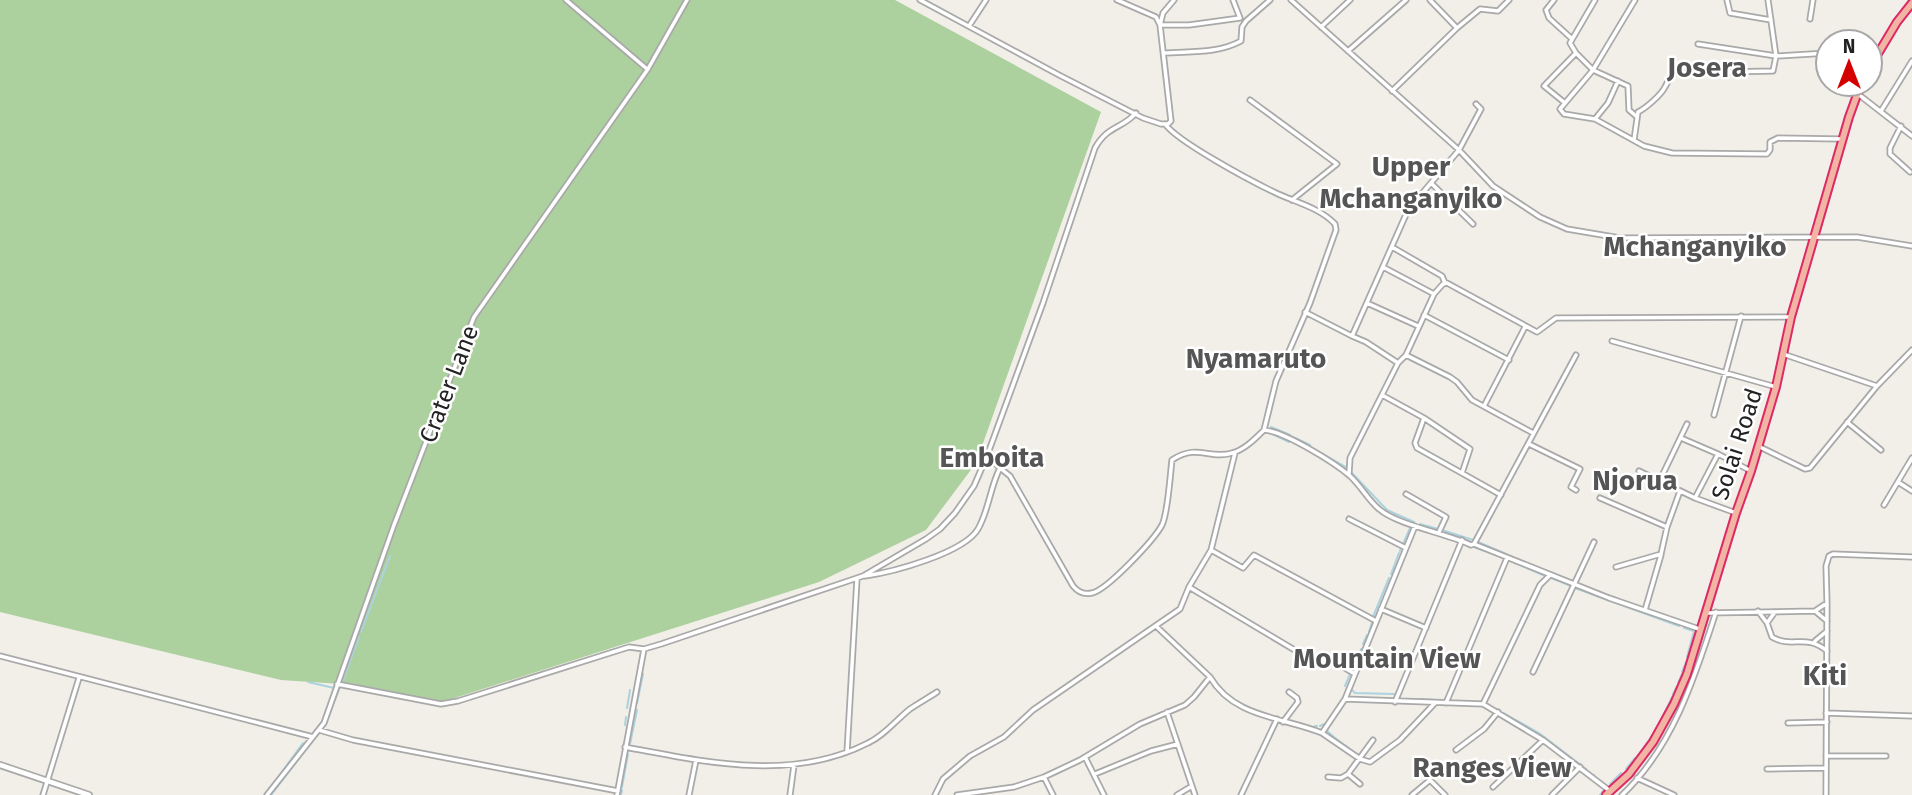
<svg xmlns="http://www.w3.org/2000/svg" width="1912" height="795" viewBox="0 0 1912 795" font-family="'Fira Sans',sans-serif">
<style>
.forest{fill:#add19e}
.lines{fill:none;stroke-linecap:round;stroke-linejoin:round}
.stream{stroke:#aad3df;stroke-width:2}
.minor-casing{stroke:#a9a9a9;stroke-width:7}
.tertiary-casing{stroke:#a9a9a9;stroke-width:8}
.trunk-casing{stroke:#dc2a67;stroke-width:10}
.minor{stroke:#fff;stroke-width:3.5}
.tertiary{stroke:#fff;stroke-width:4.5}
.trunk{stroke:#f2b4a3;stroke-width:6}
.labels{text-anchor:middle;stroke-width:5;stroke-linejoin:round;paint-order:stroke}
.street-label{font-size:24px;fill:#222;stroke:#fff}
.quarter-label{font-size:28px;font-weight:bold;fill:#555;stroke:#fff}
</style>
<rect width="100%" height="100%" fill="#f2efe9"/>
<!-- forest -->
<path class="forest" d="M0 0H895L1101 112 976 463 926 530 819 582 442 702 341 684 281 680 0 612Z"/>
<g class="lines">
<!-- stream -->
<path class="stream" d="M1271 427 1290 435
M1270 433 1289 442
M1295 438 1310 445
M1314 449 1346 467
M1351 472 1387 510 1414 522
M1420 524 1438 529
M1442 530 1473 540
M1446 537 1458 542
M1478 542 1506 554
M1403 544 1411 526
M1471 546 1502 557
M1400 551 1401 548
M1508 560 1543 575
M1550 572 1572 581
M1391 574 1399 553
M1549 577 1571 586
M1578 584 1603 593
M1575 588 1679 626
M1608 595 1619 599
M1373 617 1389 578
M1684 628 1694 631 1687 657
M361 632 390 556
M1369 632 1372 622
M1363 644 1367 635
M1359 655 1361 649
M1352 668 1357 658
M1682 672 1687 660
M337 680 357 624
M308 682 334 688
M342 683 359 637
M1678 683 1682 674
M1345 686 1350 674
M1351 689 1355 693 1394 694
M1673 694 1677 686
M1419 699 1436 700
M637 703 643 674
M1486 704 1489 705
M627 708 630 690
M1493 708 1495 709
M1496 709 1539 733 1586 769
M330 712 340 687
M1660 722 1672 697
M625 725 626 717
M1315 726H1317
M1320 726 1324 724
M1328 729 1327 731 1334 737
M1654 732 1658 726
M316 737 319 732
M1335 738 1359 756
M630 744 637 710
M1341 748 1357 759
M1638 756 1651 737
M1626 769 1635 758
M1593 775H1594
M1610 784 1621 773
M622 787 628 754
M265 795 303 743
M271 795 315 738
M621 795 622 790
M1600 795 1603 791"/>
<!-- minor casing -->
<g class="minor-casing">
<path id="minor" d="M566 0 647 69
M920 0 1059 75 1143 118 1161 124H1168L1171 121 1160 25 1163 13 1174 0
M1117 0 1156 17 1160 25H1189L1240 18
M1233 0 1240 18
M1291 0 1459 150 1493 186 1540 217 1567 229 1620 238 1857 237 1912 246
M1430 0 1457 28 1480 9 1498 11 1509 0
M1554 0 1546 10 1549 18 1571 38
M1595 0 1570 43 1576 53 1593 70 1560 109 1564 114 1595 119 1644 146 1672 153 1767 154 1770 150V142L1778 138 1841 139
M1635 0 1593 70 1628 86 1629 110 1636 116
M1727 0 1730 13 1771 20
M1810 19 1813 0
M1246 21 1270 0
M969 26 986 0
M1321 27 1350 0
M1698 44 1776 56 1828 53
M1348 51 1406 0
M1870 52H1878
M1164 53C1190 51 1217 54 1241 41L1242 27 1246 21
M1392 91 1457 28
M1858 94 1912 136
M1250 100 1337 164 1292 200
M1565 103 1544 86 1576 53
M1881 111 1912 61
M1595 119 1608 103 1618 81
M1165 124C1178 142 1251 181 1274 192 1294 202 1319 207 1335 224L1336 230 1310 303 1276 381 1264 430
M1901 126 1890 148V154L1910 172
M1634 140 1638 112C1646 108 1661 95 1665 87 1669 80 1669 77 1676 73L1773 71 1776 56 1768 0
M1431 183 1473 224
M1392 247 1442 276 1445 283
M1383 267 1434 294 1443 284 1447 283 1537 332 1556 318 1789 317
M1367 303 1418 326
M1305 312 1352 336
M1424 315 1509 360
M1612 341 1776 387
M1783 354 1877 386
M1406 355 1434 294
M1398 363 1366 342 1352 336 1408 210 1459 150 1481 109 1476 104
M1382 395 1424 418 1415 443 1417 448 1501 495
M1484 406 1525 327
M1714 415 1741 316
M1424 418 1470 449 1462 473
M1847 422 1881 450
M1681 438 1718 454
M1529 444 1580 469 1571 487 1576 490
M1758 446 1805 469 1810 468 1877 386 1912 350
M1000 468 1010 476 1073 586C1078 592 1084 595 1092 593 1107 590 1154 540 1162 525 1168 513 1170 476 1172 460 1198 443 1209 460 1232 453 1244 450 1255 439 1264 430 1284 431 1335 463 1350 476 1361 486 1368 500 1379 509 1397 525 1446 533 1471 545L1474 544 1609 598 1699 629
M1639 471 1695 498 1736 513
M1349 474 1350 458 1398 363 1406 355 1450 377 1457 382 1472 400 1533 433
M1660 480 1687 424
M1898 482 1912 491
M1406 494 1446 517 1439 532
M1600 498 1667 527 1680 491
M1695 498 1718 454 1751 471
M1884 505 1912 458
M1349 519 1406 548
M1474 544 1576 355
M1211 550 1243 568 1254 555 1376 621
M1616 567 1661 554 1667 527
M865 576C893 572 964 553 978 529 989 510 990 487 1000 468L987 456
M1189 587 1303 655 1333 661 1355 674
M1381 609 1426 628
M1645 610 1661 555
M1758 611 1767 623
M1815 611 1827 603 1826 566 1829 556 1833 554 1912 557
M1775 612 1767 623 1772 637C1792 649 1806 633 1827 651
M1707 613 1815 611 1827 621
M1157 627 1210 677
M1815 641 1827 631
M0 656 313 737
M1533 672 1594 542
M337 684 441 704 458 701 629 647 644 649 661 644 863 576 926 539 940 529 955 513 974 486 987 456 1043 303 1095 148C1108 125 1122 129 1136 113
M1345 699 1483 704 1543 740 1610 791
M1395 702 1462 540
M1446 703 1507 558
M1483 704 1540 585 1549 576
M1167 712 1195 795
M1826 713 1912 716
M1283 722 1298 702 1297 698 1289 692
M1788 723 1827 722
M319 730 353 740 618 791
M1322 733 1360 759 1370 762 1400 740 1435 703
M625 747C705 762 792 782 868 743 884 736 896 720 910 709 919 703 928 698 937 692
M1456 750 1484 729 1498 712
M847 752 857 579
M1826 756H1886
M1085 757 1104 795
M1767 769 1826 768
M1095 774 1151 751 1178 744
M1044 777 1053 795
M1328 777 1341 778 1348 774
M1637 778 1674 795
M1360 784 1348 774 1373 740
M1493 787 1543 740
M43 795 79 678
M267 795 324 723 394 525 474 317 648 69 687 0
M617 795 644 649
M689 795 696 760
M790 795 794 765
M935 795 943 779 970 756 1004 737 1033 710 1180 609 1189 587 1211 550 1235 453
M957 795 1014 787 1044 777 1080 760 1140 724 1185 705 1194 697 1210 677C1234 718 1283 717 1322 733L1345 699 1415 526
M1177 795 1192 786
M1241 795 1277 719
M1412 795 1430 780 1445 795
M1552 795 1580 767
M1622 795C1673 747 1695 677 1716 612
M1826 795 1827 603"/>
</g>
<!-- tertiary casing -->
<g class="tertiary-casing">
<path id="tertiary" d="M0 765 89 795"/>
</g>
<!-- trunk casing -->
<g class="trunk-casing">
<path id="trunk" d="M1870 67 1897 22 1912 3
M1606 795 1629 774 1653 742 1674 704 1687 674 1736 513 1751 471 1776 387 1791 317 1849 117 1861 84"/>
</g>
<!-- minor -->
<use href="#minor" class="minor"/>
<!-- tertiary -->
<use href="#tertiary" class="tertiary"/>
<!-- trunk -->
<use href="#trunk" class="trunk"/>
</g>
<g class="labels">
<!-- street labels -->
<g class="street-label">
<text transform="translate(449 384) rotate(-69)" y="8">Crater Lane</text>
<text transform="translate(1737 444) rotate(-72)" y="8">Solai Road</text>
</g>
<!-- quarter labels -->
<g class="quarter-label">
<text x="1707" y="77">Josera</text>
<text x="1411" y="176">Upper<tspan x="1411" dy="32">Mchanganyiko</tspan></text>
<text x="1695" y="256">Mchanganyiko</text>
<text x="1256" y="368">Nyamaruto</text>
<text x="992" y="467">Emboita</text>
<text x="1635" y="490">Njorua</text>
<text x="1387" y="668">Mountain View</text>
<text x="1825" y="685">Kiti</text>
<text x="1492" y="777">Ranges View</text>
</g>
</g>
<!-- north arrow -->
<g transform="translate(1849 63)"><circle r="33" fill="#ffffff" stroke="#a7a7a7" stroke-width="2"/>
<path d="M0-5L12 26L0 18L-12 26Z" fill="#d40000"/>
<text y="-10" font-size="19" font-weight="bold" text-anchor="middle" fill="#222222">N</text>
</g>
</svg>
